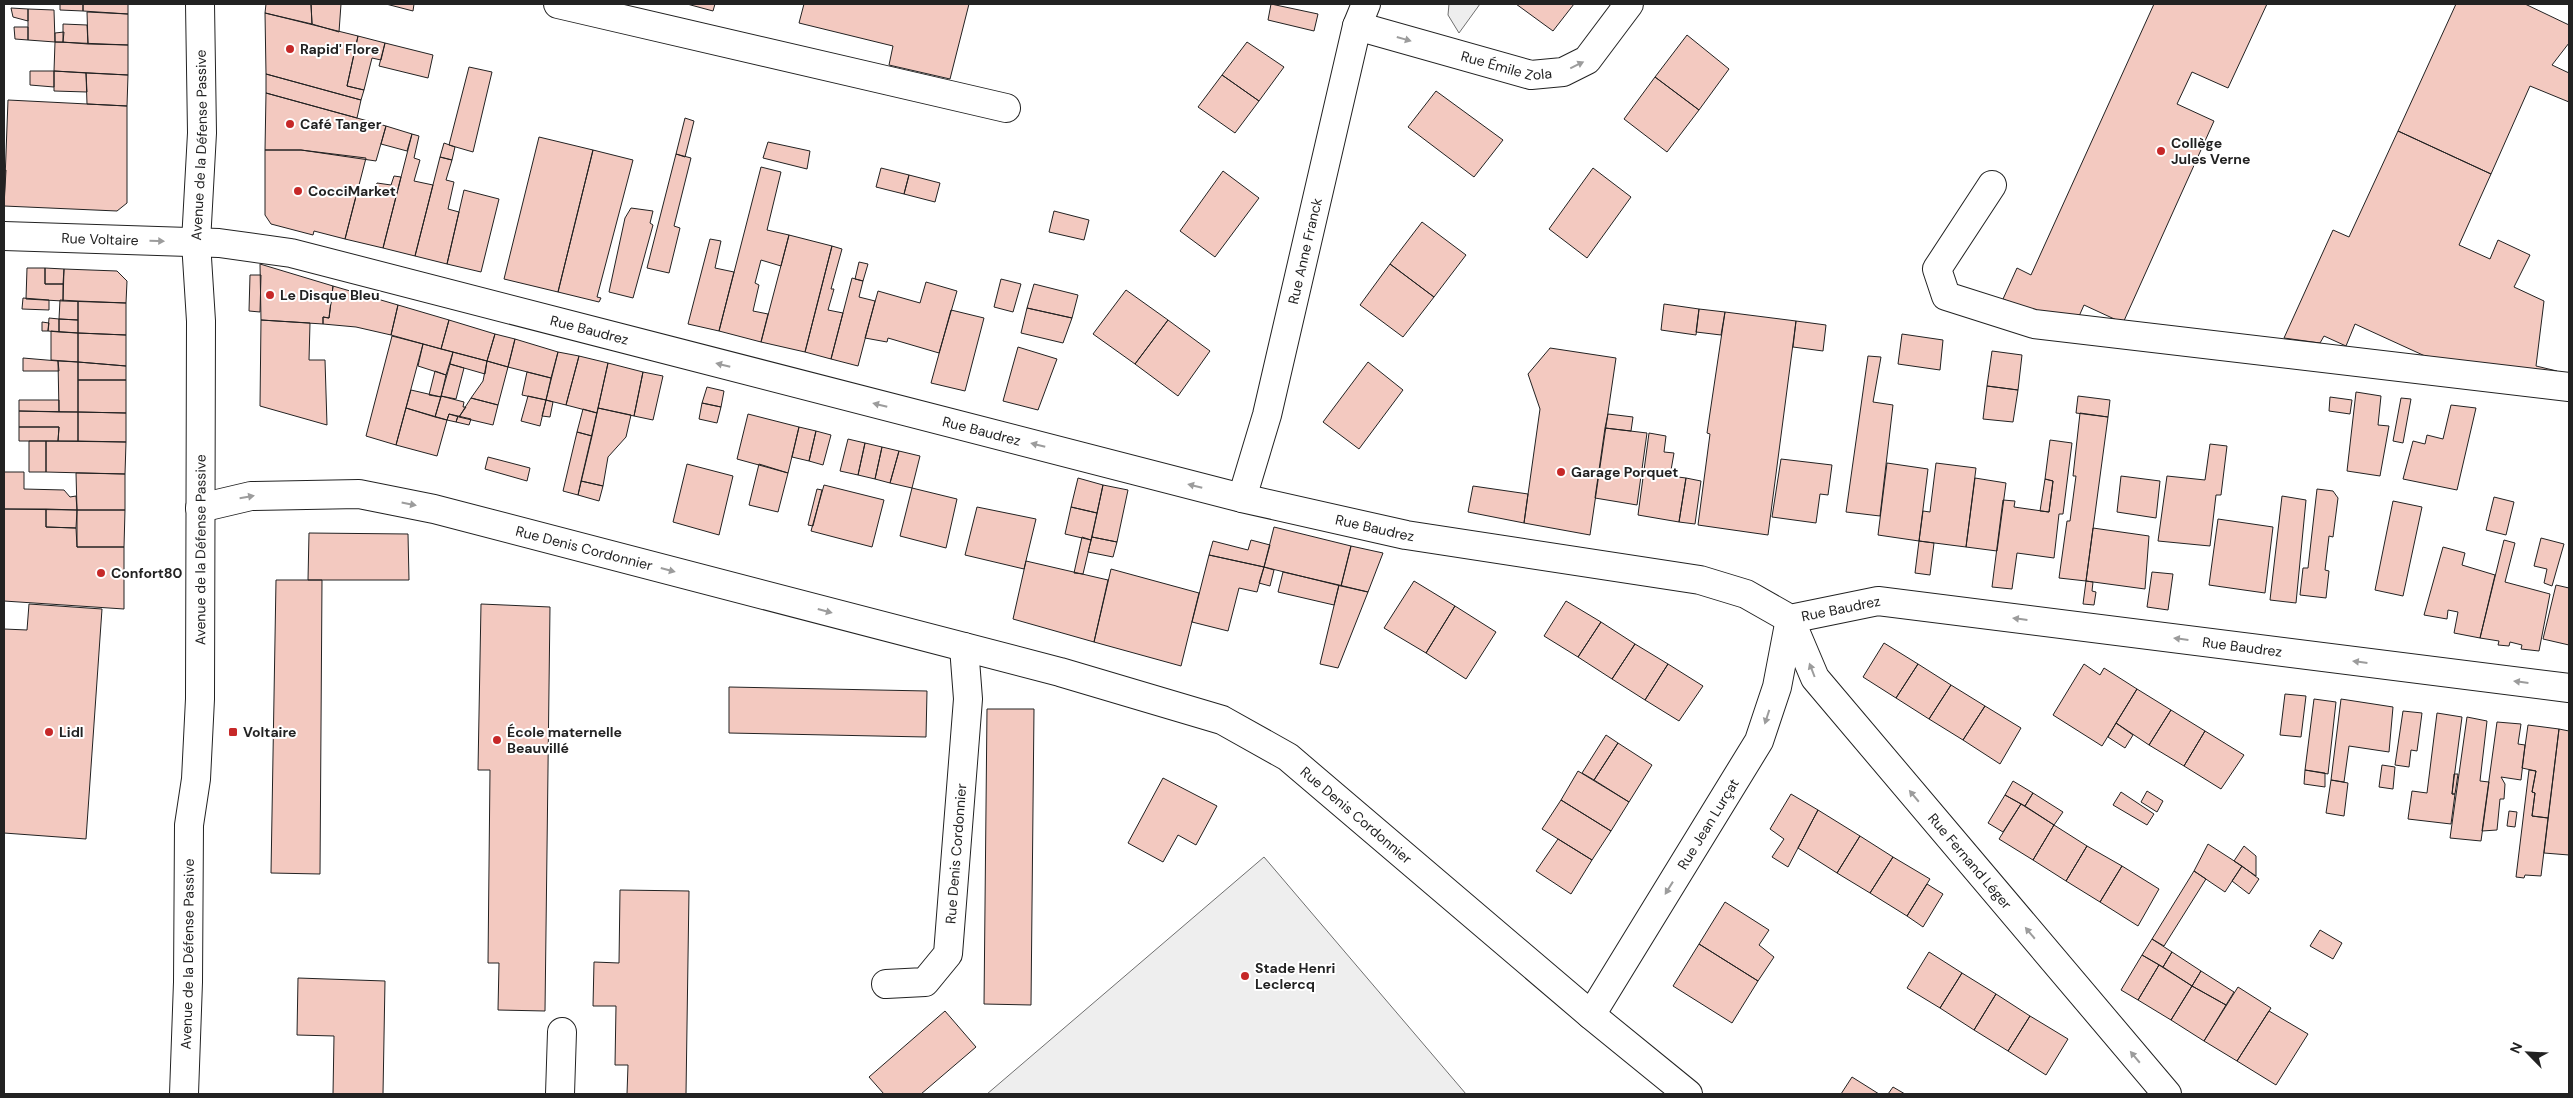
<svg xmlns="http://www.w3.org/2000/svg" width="2573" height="1098" viewBox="0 0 2573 1098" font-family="'DM Sans',sans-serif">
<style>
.green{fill:#eee;stroke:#6f6f6f}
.building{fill:#f3c9c0;stroke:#222}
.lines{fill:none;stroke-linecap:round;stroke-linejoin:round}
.minor-casing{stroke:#222;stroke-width:30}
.major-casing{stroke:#222;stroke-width:30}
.minor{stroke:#fff;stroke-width:28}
.major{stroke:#fff;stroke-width:28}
.oneway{fill:#9c9c9c}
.poi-dot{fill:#c62828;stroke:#fff;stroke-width:2}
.labels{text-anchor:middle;stroke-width:4;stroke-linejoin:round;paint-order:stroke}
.poi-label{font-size:14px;font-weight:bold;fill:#222;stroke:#fff;text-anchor:start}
.street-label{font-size:14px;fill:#222;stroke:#fff}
</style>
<rect width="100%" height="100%" fill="#fff"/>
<!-- green -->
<path class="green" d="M1449 4H1480L1459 33 1448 15Z
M1264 857 1466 1094H987Z"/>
<!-- building -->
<path class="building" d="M60 4H83V11L60 10Z
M83 4H128V14L83 11Z
M266 4H311L312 24 265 13Z
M311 4H341L339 32 312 24Z
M386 4H414L413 11Z
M687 4H715L713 11Z
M804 4H969L950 79 889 65 893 46 799 23Z
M1271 4 1318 14 1314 31 1268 20Z
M1516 4H1574L1553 31Z
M2154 4H2267L2228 88 2192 72 2177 104 2214 121 2123 323 2084 305 2076 323 2048 319 2003 299 2017 268 2031 275Z
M2456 4H2525L2569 25V43L2552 65 2569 73V102L2530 86 2491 174 2398 131Z
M11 8 28 9V21L13 17Z
M28 9 54 10 55 42 28 40Z
M87 12 128 14V45L88 44Z
M265 13 358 36 347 86 364 90 361 100 266 74Z
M63 24 87 25 88 44 63 42Z
M14 27H28V40L15 39Z
M64 32 63 42H55V33Z
M1687 35 1729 69 1699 110 1655 77Z
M358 36 385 43 381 60 372 58 364 90 347 86Z
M55 42 128 45V75L54 71Z
M1247 42 1284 67 1259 101 1222 75Z
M385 43 433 55 428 78 379 66Z
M469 67 492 72 473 152 449 145Z
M30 71H54V87L30 85Z
M54 71 86 73 87 92 54 91Z
M86 73 128 75 127 106 87 104Z
M266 74 361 100 357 118 266 93Z
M1222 75 1259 101 1235 133 1198 107Z
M1655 77 1699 110 1667 152 1624 119Z
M1436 91 1503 140 1474 177 1408 127Z
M266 93 386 126 376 161 301 150H265Z
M8 100 127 106V203L117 211 4 206Z
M685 118 694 121 685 157 676 154Z
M386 126 412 134 407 151 381 144Z
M2398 131 2491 174 2459 245 2490 259 2498 240 2530 255 2514 287 2544 301 2536 366 2557 371V374L2425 356 2355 324 2346 346 2324 336 2320 343 2284 338 2333 230 2349 237Z
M412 134 419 136 414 158 420 160 414 181 433 185 415 256 383 248Z
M539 137 593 150 558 292 504 279Z
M768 142 810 151 807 169 763 158Z
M444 143 455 147 452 160 440 157Z
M265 150H301L366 158 345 239 314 231 313 235 271 224 265 215Z
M593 150 633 160 597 297 601 298 599 302 558 292Z
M676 154 691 158 674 226 680 228 669 273 647 268Z
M440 157 452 160 446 180 454 182 448 209 459 212 447 264 415 256Z
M761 167 781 172 767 230 789 235 781 266 761 260 755 283 759 285 753 311 768 314 761 342 719 331Z
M881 168 909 175 904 194 876 187Z
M1593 168 1631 197 1587 258 1549 229Z
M4 170H6L4 206Z
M1223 171 1259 198 1215 257 1180 231Z
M909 175 940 183 935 202 904 194Z
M394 176 401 177 383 248 345 239 357 192 373 195 377 183 391 185Z
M464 190 499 199 481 272 447 264Z
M631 208 653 211 650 223 653 225 633 298 609 292 625 218Z
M1054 211 1089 220 1084 240 1049 232Z
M1422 222 1466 255 1434 297 1390 264Z
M789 235 832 246 805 352 761 342Z
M710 239 721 241 715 268 734 272 719 331 688 324Z
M832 246 842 249 831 289H834L828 310 843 313 831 359 805 352Z
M859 262 868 264 863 281 855 279Z
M260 264 333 286 329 318 323 317V324L261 320Z
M1390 264 1434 297 1403 337 1360 305Z
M27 268H45V284H63V301L26 299Z
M45 268 64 269 63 284H45Z
M64 269 117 271 127 281 126 303 63 301Z
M250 275H261L260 312 249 311Z
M852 278 863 281 859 297 875 301 858 366 831 359Z
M1001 279 1021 284 1013 312 994 307Z
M926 282 957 291 939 353 888 338 887 342 865 338 878 291 920 303Z
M1034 284 1078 295 1072 318 1027 308Z
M333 286 398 305 391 335 356 327 323 324V317L329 318Z
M1126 290 1168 320 1135 364 1093 334Z
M23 298 49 300V310L22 309Z
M60 300 78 301V320L59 319Z
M78 301 126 303V335L78 333Z
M1664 304 1699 309 1696 335 1661 330Z
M398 305 449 320 441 349 391 335Z
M1027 308 1072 318 1063 343 1021 333Z
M1699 309 1725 312 1721 335 1696 332Z
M951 310 984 318 965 391 931 383Z
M1725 312 1796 321 1768 535 1698 525 1710 434 1707 433Z
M49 318 59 319V332L48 331Z
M59 319 78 320V333L59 332Z
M261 320 310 323 309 360H325L327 425 260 406Z
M449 320 495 334 487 361 441 349Z
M1168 320 1210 351 1178 396 1135 364Z
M1796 321 1826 325 1823 351 1793 347Z
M42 322 49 323 48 331H42Z
M51 331 78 333V362L51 360Z
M78 333 126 335V366L78 362Z
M495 334 515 339 508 367 487 361Z
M1902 334 1943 340 1940 370 1898 364Z
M392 336 423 344 396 445 366 436Z
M515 339 558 352 551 378 508 367Z
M423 344 453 352 446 375 418 366Z
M1018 347 1057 359 1038 410 1003 401Z
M1550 348 1616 358 1590 535 1524 523 1540 409 1528 374Z
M1992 351 2022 355 2018 390 1987 386Z
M453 352 487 361 485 374 450 364Z
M558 352 579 356 566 405 546 400Z
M579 356 608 363 597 413 566 405Z
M1868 356 1881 357 1873 402 1893 405 1880 516 1846 512Z
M23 358 58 361 59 371H23Z
M58 361 78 362V412H59Z
M487 361 508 367 498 405 471 398 483 381Z
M78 362 126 366V380H78Z
M1368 362 1403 390 1359 449 1323 422Z
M608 363 643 372 634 416 598 408Z
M450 364 464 368 456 399 441 396Z
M435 371 446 375 441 397 429 395Z
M527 372 551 378 546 400 522 395Z
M643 372 663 376 653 420 634 416Z
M78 380H126V413L78 412Z
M1987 386 2018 390 2013 422 1983 419Z
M707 387 724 391 721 407 702 403Z
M411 390 441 397 435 417 406 408Z
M2356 392 2381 396 2378 425 2389 426 2380 476 2347 471Z
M441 396 464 402 463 407H466L459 417 449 414 447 420 435 417Z
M528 396 546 400 540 426 521 421Z
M2078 396 2110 400 2108 417 2076 413Z
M2330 397 2352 400 2350 414 2329 411Z
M471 398 498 405 493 425 459 417Z
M2401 398 2411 399 2403 443 2393 441Z
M19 400H59V412L19 411Z
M546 400 553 402 550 417 542 416Z
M702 403 721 407 717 423 699 419Z
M2451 405 2476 408 2457 490 2403 479 2413 441 2425 444 2427 435 2443 439Z
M406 408 447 420 437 456 396 445Z
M598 408 631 415 626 437 608 457 603 486 581 481Z
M583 409 597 413 592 436 577 432Z
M19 411 78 412V441H58L59 427H19Z
M78 412 126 413V442L78 441Z
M2080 413 2108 417 2086 581 2059 578 2067 521H2070L2076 476H2073Z
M449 414 458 416 456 422 447 420Z
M748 414 799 427 788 473 737 459Z
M1608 414 1633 417 1631 431 1605 428Z
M458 416 471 419 469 425 456 422Z
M19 427H59L58 441H19Z
M799 427 816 431 809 461 792 457Z
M1605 428 1647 433 1637 505 1595 498Z
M816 431 831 435 823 465 809 461Z
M577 432 592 436 578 495 563 491Z
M1649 433 1666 436 1664 452 1674 453 1670 476 1686 478 1679 522 1638 515Z
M848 439 865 443 858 475 840 471Z
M2050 440 2072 443 2063 514H2059L2054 558 2017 553 2012 589 1992 587 2003 500 2015 501 2014 507 2049 512 2053 481 2045 479Z
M29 441H46V472H29Z
M46 441 126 442 125 474 46 472Z
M865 443 882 447 875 479 858 475Z
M2210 444 2227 446 2221 495H2216L2210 546 2158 541 2167 476 2205 480Z
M882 447 899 451 890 483 875 479Z
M899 451 920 456 912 488 890 483Z
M488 457 530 468 527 481 485 469Z
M1781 459 1832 465 1828 495 1820 494 1816 523 1772 517Z
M1887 463 1928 469 1919 541 1878 535Z
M1936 463 1976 468 1966 547 1919 541 1923 511 1930 512Z
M687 464 733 476 719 535 673 522Z
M759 464 788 473 778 512 749 505Z
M4 472H24V489L64 490 70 497 76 496 77 510 4 509Z
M76 473 125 474V510H77Z
M2121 476 2160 481 2156 518 2117 512Z
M1078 478 1103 485 1097 513 1071 507Z
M1686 478 1701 481 1695 524 1679 522Z
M1975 478 2006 483 1997 551 1966 547Z
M2045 479 2053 481 2049 512 2040 511Z
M581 481 603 486 599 501 578 495Z
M824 485 884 500 872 547 811 531Z
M1103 485 1128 490 1117 542 1092 537Z
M1473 486 1528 494 1524 523 1468 512Z
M912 488 957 499 946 548 900 536Z
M817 489 822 490 813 526 808 525Z
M2317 489 2333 491 2338 498 2333 537 2329 536 2325 570 2329 571 2326 598 2300 595 2303 568H2308Z
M2282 496 2306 500 2296 603 2270 600Z
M2494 497 2514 502 2506 535 2486 530Z
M2393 501 2422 507 2403 596 2375 590Z
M977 507 1036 519 1024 569 965 555Z
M1071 507 1097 513 1091 540 1065 534Z
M4 509H46V527L76 528 77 547H124V609L4 601Z
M46 509 77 510 76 528 46 527Z
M77 510H125L124 547H77Z
M2218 519 2273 527 2265 593 2209 585Z
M1274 527 1351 546 1341 586 1264 567Z
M2093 528 2149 536 2145 589 2086 581Z
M309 533 408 534 409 580H308Z
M1082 537 1091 540 1083 574 1074 573Z
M1092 537 1117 542 1113 557 1088 552Z
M2541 538 2564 544 2552 586 2544 583 2547 569 2534 566Z
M1251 540 1270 545 1264 567 1209 555 1213 541 1248 550Z
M2504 540 2515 543 2505 582 2550 594 2539 651 2521 649 2522 645 2510 642 2509 646 2498 645 2499 641 2480 638Z
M1919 541 1934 543 1930 575 1915 573Z
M1351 546 1383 553 1368 592 1341 586Z
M2443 547 2465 553 2462 565 2495 575 2480 638 2454 633 2458 612 2448 610 2447 619 2424 615Z
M1209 555 1264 567 1257 592 1239 588 1228 631 1192 622Z
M1026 561 1108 580 1094 642 1013 619Z
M1264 567 1274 570 1270 586 1259 583Z
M1111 569 1199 593 1181 666 1094 642Z
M1283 572 1339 585 1334 605 1278 592Z
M2152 572 2173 574 2168 610 2147 607Z
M276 580H322L320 874 271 873Z
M1414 581 1455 606 1426 653 1384 628Z
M2086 581 2093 582 2092 591 2096 592 2094 605 2083 604Z
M1339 585 1368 592 1338 668 1320 664Z
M2556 585 2569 588V645L2543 639Z
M1566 601 1601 622 1578 657 1544 636Z
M29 604 102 609 86 839 4 833V629L27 630Z
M481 604 550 607 545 1011 498 1010 499 963H488L490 770H478Z
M1455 606 1496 632 1466 679 1426 653Z
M1601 622 1635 644 1612 679 1578 657Z
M1884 643 1918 664 1896 698 1863 677Z
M1635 644 1668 664 1645 700 1612 679Z
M1668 664 1703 686 1679 721 1645 700Z
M1918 664 1951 685 1929 719 1896 698Z
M2084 664 2100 675 2104 668 2137 689 2102 746 2053 715Z
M1951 685 1985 706 1963 740 1929 719Z
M729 687 927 691 926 737 729 733Z
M2137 689 2171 710 2149 745 2116 723Z
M2285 694 2306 696 2301 737 2280 735Z
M2314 699 2336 702 2328 774 2305 770Z
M2341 699 2393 707 2389 752 2349 746 2344 782 2331 780Z
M1985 706 2021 728 2000 764 1963 740Z
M987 709H1034L1031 1005 984 1004Z
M2171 710 2205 731 2184 766 2149 745Z
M2403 711 2422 713 2417 751 2411 750 2409 767 2395 765Z
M2437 713 2462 717 2452 794H2455L2451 824 2408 819 2412 791 2427 793Z
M2467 717 2487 721 2480 781 2489 782 2481 841 2450 838Z
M2497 722 2521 724 2518 744 2525 745 2521 780 2501 777 2505 784 2504 799H2500L2497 830 2482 831Z
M2116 723 2133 735 2125 748 2108 737Z
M2528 725 2559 729 2548 818 2532 816 2535 793 2532 792 2536 771 2522 768Z
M2559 729 2569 731V855L2544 853Z
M2205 731 2244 755 2221 789 2184 766Z
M1606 735 1618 743 1594 780 1582 773Z
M1618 743 1652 765 1629 802 1594 780Z
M2382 765 2395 767 2393 789 2379 787Z
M2305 770 2325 773V787L2304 784Z
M2529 770 2536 771 2532 792 2535 793 2532 816 2548 818 2541 876 2525 875 2524 878 2516 877Z
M1578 771 1629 802 1611 831 1561 800Z
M2454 774H2458L2455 794H2452Z
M1163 778 1217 806 1196 845 1178 835 1163 862 1128 843Z
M2331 780 2348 783 2344 816 2326 813Z
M2013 781 2033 793 2025 806 2005 795Z
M2147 791 2163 801 2157 812 2141 802Z
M2121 792 2154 814 2147 825 2113 805Z
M2033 793 2063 812 2054 825 2025 806Z
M1791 794 1818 810 1788 867 1772 857 1784 839 1770 829Z
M2005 795 2021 804 2003 832 1988 823Z
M1561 800 1611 831 1592 860 1542 829Z
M2021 804 2054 825 2033 860 1999 839Z
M1818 810 1860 836 1837 873 1798 848Z
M2509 811 2517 812 2515 827 2507 826Z
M2054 825 2087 846 2066 881 2033 860Z
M1860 836 1893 857 1870 893 1837 873Z
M1558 839 1592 860 1571 894 1536 871Z
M2208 844 2242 866 2225 892 2194 871Z
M2087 846 2122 866 2100 902 2066 881Z
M2244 846 2256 856V876L2234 861Z
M1893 857 1930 879 1907 916 1870 893Z
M2122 866 2159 889 2138 926 2100 902Z
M2242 866 2259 879 2249 894 2232 881Z
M2194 871 2206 879 2164 946 2152 939Z
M1927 884 1943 894 1923 927 1907 916Z
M620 890 689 891 686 1094H627L628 1065H615L616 1006H593L594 962 619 963Z
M1725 902 1769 930 1759 945 1774 957 1758 981 1699 944Z
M2320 930 2342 943 2333 959 2310 946Z
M2152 939 2172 952 2163 967 2142 955Z
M1699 944 1758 981 1732 1023 1673 986Z
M1929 952 1962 973 1940 1008 1907 988Z
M2172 952 2201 971 2192 986 2163 967Z
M2142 955 2159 965 2138 1000 2121 990Z
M2159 965 2192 986 2171 1020 2138 1000Z
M2201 971 2234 992 2226 1005 2192 986Z
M1962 973 1996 994 1974 1030 1940 1008Z
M298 978 385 981 383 1094H333L334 1036 297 1035Z
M2192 986 2226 1005 2204 1041 2171 1020Z
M2238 987 2271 1008 2237 1061 2204 1041Z
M1996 994 2030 1016 2008 1051 1974 1030Z
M945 1011 976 1047 921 1094H884L869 1077Z
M2269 1011 2308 1034 2276 1085 2237 1061Z
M2030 1016 2068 1039 2046 1075 2008 1051Z
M1852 1077 1879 1094H1841Z
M1893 1087 1905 1094H1888Z"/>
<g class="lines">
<!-- minor casing -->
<g class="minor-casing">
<g id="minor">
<path d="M558 4 1006 108"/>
<path id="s1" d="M1357 26 1531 75 1563 72 1587 60 1629 4"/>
<path d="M1992 185 1937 269 1946 296 2034 324 2569 387"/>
<path id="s2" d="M4 236 219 243 291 253 1242 498 1406 535 1700 580 1746 594 1790 619 1878 601 2569 688"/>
<path id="s3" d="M1242 498 1267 415 1357 26 1366 4"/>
<path id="s4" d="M200 508 251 496 359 494 434 509 1060 672 1222 720 1288 757 1591 1015 1688 1094"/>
<path id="s5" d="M1790 619 1815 678 2167 1094"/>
<path id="s6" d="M886 984 925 982 948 954 968 699 964 647"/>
<path id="s7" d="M1591 1015 1759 741 1777 687 1790 619"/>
<path d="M560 1094 562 1032"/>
</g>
</g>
<!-- major casing -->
<g class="major-casing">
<g id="major">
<path id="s8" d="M184 1094 188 982 189 825 196 779 200 699 201 321 196 242 202 133 200 4"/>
</g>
</g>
<!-- minor -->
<use href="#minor" class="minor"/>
<!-- major -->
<use href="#major" class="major"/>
</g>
<!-- one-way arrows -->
<defs><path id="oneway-solid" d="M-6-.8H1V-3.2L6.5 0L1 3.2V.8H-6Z" transform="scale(1.25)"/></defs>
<g class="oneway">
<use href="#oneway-solid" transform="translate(1404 39) rotate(16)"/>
<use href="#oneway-solid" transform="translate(1577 65) rotate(-26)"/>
<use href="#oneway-solid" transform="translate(157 241) rotate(1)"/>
<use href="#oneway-solid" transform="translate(723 365) rotate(-166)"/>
<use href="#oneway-solid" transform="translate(880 405) rotate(-166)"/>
<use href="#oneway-solid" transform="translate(1038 445) rotate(-166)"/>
<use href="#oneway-solid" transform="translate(1195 486) rotate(-166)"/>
<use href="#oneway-solid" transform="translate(247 497) rotate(-10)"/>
<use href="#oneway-solid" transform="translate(409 504) rotate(11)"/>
<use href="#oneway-solid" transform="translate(668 570) rotate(15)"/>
<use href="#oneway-solid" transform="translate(825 611) rotate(15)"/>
<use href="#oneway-solid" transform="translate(2020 619) rotate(-173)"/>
<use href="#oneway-solid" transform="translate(2181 639) rotate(-173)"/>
<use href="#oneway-solid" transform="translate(2360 662) rotate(-173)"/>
<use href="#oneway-solid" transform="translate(1812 670) rotate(-111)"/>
<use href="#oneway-solid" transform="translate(2521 682) rotate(-173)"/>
<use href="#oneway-solid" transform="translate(1767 717) rotate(108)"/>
<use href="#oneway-solid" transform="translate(1914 796) rotate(-130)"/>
<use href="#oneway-solid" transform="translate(1669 888) rotate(122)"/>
<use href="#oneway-solid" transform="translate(2030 933) rotate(-130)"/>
<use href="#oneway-solid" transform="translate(2135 1057) rotate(-130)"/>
</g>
<!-- markers -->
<g class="poi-dot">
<circle cx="290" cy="49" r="5"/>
<circle cx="290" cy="124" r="5"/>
<circle cx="2161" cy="151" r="5"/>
<circle cx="298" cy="191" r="5"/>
<circle cx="270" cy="295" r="5"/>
<circle cx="1561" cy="472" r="5"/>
<circle cx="101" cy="573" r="5"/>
<circle cx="49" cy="732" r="5"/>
<rect x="228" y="727" width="10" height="10" rx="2.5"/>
<circle cx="497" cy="740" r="5"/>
<circle cx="1245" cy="976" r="5"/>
</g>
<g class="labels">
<!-- poi labels -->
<g class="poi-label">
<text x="300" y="54">Rapid' Flore</text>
<text x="300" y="129">Café Tanger</text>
<text x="2171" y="148">Collège<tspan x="2171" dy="16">Jules Verne</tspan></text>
<text x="308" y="196">CocciMarket</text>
<text x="280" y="300">Le Disque Bleu</text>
<text x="1571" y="477">Garage Porquet</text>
<text x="111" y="578">Confort80</text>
<text x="59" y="737">Lidl</text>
<text x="243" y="737">Voltaire</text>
<text x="507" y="737">École maternelle<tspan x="507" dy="16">Beauvillé</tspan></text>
<text x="1255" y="973">Stade Henri<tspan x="1255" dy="16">Leclercq</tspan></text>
</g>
<!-- street labels -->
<g class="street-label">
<text dy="5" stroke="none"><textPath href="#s1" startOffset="155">Rue Émile Zola</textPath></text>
<text dy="5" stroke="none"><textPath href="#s8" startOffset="950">Avenue de la Défense Passive</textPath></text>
<text dy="5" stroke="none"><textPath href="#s2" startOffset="96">Rue Voltaire</textPath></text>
<text dy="5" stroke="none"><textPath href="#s3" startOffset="255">Rue Anne Franck</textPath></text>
<text dy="5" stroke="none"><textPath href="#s2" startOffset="596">Rue Baudrez</textPath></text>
<text dy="5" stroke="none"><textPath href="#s2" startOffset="1001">Rue Baudrez</textPath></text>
<text dy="5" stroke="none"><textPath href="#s2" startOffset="1406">Rue Baudrez</textPath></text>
<text dy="5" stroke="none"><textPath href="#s4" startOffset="392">Rue Denis Cordonnier</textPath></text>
<text dy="5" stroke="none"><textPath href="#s8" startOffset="545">Avenue de la Défense Passive</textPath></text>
<text dy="5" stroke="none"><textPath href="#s2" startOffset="1886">Rue Baudrez</textPath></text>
<text dy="5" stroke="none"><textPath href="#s2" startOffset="2291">Rue Baudrez</textPath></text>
<text dy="5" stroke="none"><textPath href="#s4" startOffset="1218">Rue Denis Cordonnier</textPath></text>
<text dy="5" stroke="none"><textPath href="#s7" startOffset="224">Rue Jean Lurçat</textPath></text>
<text dy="5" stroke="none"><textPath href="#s6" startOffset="176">Rue Denis Cordonnier</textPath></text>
<text dy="5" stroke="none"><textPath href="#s5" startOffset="304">Rue Fernand Léger</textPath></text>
<text dy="5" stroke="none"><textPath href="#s8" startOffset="140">Avenue de la Défense Passive</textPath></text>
</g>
</g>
<!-- border -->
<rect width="2573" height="1098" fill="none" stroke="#222222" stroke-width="10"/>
<!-- north arrow -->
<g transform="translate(2528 1053) rotate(294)" stroke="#ffffff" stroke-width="4" paint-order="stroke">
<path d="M0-4L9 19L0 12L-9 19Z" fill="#222222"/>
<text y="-8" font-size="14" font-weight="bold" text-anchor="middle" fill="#222222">N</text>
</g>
</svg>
